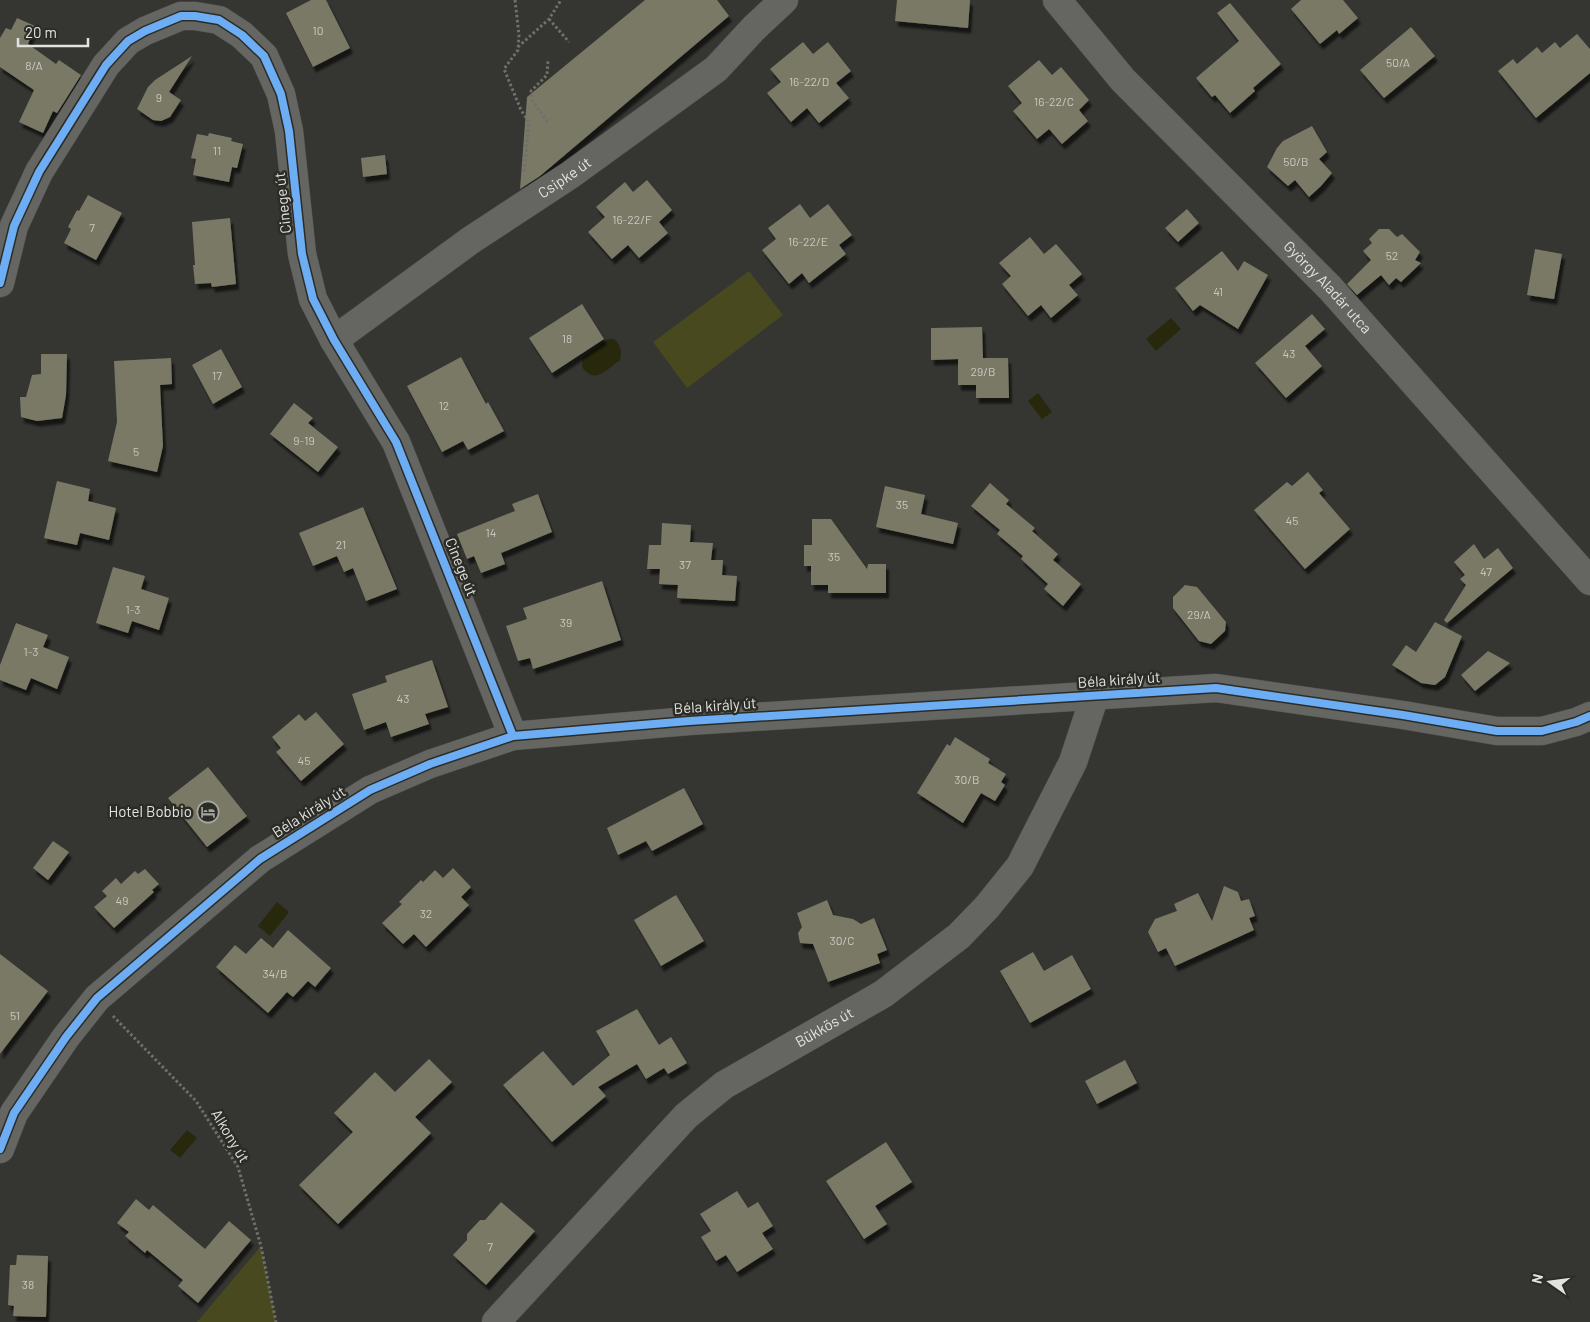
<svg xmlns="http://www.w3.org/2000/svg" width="1590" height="1322" viewBox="0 0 1590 1322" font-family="Barlow,sans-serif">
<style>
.green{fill:#49491f}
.water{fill:#28280d}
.building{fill:#797966;filter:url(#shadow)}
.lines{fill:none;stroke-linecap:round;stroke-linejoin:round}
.minor-casing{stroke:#545452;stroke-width:29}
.path{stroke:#70706e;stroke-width:3;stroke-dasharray:2.5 2.5;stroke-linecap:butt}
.minor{stroke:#656562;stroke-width:28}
.cycleway-casing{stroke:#2c2c27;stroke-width:11}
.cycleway{stroke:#6dadf4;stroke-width:8}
.labels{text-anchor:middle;stroke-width:5;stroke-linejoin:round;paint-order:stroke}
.number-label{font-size:12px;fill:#c8c8c1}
.street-label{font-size:15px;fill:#e2e2df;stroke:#2c2c27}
.poi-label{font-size:15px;fill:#e2e2df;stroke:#2c2c27;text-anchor:end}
</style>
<defs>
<filter id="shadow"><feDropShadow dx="3" dy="5.5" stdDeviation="1" flood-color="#0009"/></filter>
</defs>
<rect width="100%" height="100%" fill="#353532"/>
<!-- green -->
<path class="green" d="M749 271 783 315 687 388 653 342Z
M261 1246 276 1322H197Z"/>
<!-- water -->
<path class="water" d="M1171 318 1181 329 1156 351 1146 339Z
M608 339H614C621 346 622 351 620 360 606 370 595 385 582 367L583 357Z
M1038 393 1052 412 1042 419 1028 401Z
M277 902 289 912 270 936 258 926Z
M187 1130 197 1138 180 1158 170 1150Z"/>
<!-- building -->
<path class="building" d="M311 0H326L350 48 313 67 286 13Z
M645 0H717L729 16 540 176 520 189 527 97Z
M897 0H970L968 28 895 21Z
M1301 0H1343L1358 18 1339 34 1337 30 1320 44 1291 9Z
M1230 3 1281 64 1253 88 1255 91 1230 113 1215 95 1212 97 1196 78 1239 41 1217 13Z
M17 18 35 26 28 44 56 64 59 60 81 75 57 113 53 111 43 133 19 122 34 90 0 67V38L6 28 11 30Z
M1411 27 1435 56 1384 98 1360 70Z
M1577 34 1590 49V73L1536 118 1498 71 1513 59 1517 64 1537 47 1542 53 1555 42 1560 48Z
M803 42 813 54 828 42 851 71 836 83 849 98 819 123 807 108 791 122 767 93 781 82 770 69Z
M192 56 169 92 181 100 170 117 161 121 153 120 137 109 148 87 155 80Z
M1039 60 1052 75 1061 67 1089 100 1079 110 1088 121 1062 144 1049 129 1037 139 1013 111 1022 103 1008 86Z
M1312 126 1327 152 1319 159 1332 173 1321 186 1309 197 1295 180 1288 186 1267 167 1277 148 1283 141Z
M209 133 232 138 231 141 243 144 237 168 232 167 229 182 193 175 196 159 191 158 197 134 208 136Z
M385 155 387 174 363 177 361 158Z
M647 180 672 210 659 222 668 233 639 258 628 245 612 259 588 232 605 217 596 207 625 182 633 192Z
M88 195 122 213 96 260 64 243 71 229 68 227 77 210 79 211Z
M800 204 810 218 828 204 852 235 839 245 846 254 809 283 802 273 789 284 762 250 776 239 768 228Z
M1187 209 1199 223 1178 242 1165 228Z
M230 218 236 284 212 287 211 283 195 284 193 265H195L192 222Z
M1379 229H1389L1397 237 1402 234 1420 252 1415 260 1421 263 1401 282 1396 278 1389 285 1381 275 1357 295 1347 284 1371 260 1363 251 1372 243 1369 239Z
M1030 237 1044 254 1056 244 1082 274 1069 285 1078 295 1051 318 1041 305 1028 316 1002 284 1011 276 999 263Z
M1535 249 1562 254 1554 299 1527 295Z
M1222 251 1238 271 1244 261 1268 275 1238 329 1200 305 1193 311 1175 288Z
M582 304 604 339 552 373 529 338Z
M1312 314 1325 329 1305 346 1322 366 1286 398 1255 363Z
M982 327 983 358H1008L1009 398H976V385H958V359L931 360V328Z
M221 349 242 387 213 404 192 365Z
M41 354H67L66 395 62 418 37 421 21 417 20 397H26L32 375 41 374Z
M461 357 486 404 488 402 504 431 468 450 463 441 442 452 407 386Z
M171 358 172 384 160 385 163 446 157 472 108 461 117 422 114 361Z
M294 403 313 418 308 423 338 447 318 472 270 434Z
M1308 472 1323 490 1319 493 1350 529 1305 569 1254 510 1287 482 1292 486Z
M57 481 90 489 88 501 116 508 109 540 80 533 77 545 44 538Z
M990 483 1009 500 1006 504 1035 528 1032 531 1058 554 1053 560 1081 584 1063 606 1044 589 1048 584 1021 559 1023 556 997 534 1000 530 971 506Z
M885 486 925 495 921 514 958 523 953 544 876 527Z
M538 494 552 532 501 553 505 564 481 573 474 556 467 559 457 534 515 511 512 504Z
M363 507 397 589 366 601 353 568 344 572 337 556 313 566 299 533Z
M812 519H831L867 569 868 564H886V593H828V585H811V566H804V545H812Z
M662 523 691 525 690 542 713 543 711 560H723L722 575 737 576 735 601 677 598 678 585 659 584 660 569H647L649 545H661Z
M1474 544 1484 559 1498 548 1513 568 1447 623 1444 620 1466 585 1460 579 1465 575 1454 562Z
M113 567 145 576 141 589 169 598 159 630 132 621 128 633 96 623Z
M602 581 621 640 533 669 530 658 518 661 506 626 527 619 523 608Z
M1185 585 1197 587 1226 622 1225 631 1211 644 1199 641 1173 608V597Z
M1435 622 1462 636 1445 677 1435 685 1421 683 1392 665 1406 645 1416 652Z
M16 623 48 635 43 647 69 657 57 689 31 678 26 690 0 680V665Z
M1488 651 1510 663 1475 691 1461 675Z
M432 660 448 707 425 714 429 724 391 737 386 722 364 730 352 694 387 682 385 676Z
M316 712 344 744 301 781 276 752 281 748 272 737 299 714 305 721Z
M955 737 990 759 988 763 1006 774 1001 782 1005 785 995 801 981 793 963 823 917 793 947 744 950 746Z
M208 767 247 816 207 847 168 798Z
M684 788 703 824 652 851 646 841 618 855 607 828Z
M53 841 69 852 48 880 33 868Z
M453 868 471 887 461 897 469 905 426 947 414 934 403 944 382 923 402 904 399 902 421 880 423 882 435 870 443 878Z
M145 869 159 884 152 890 154 892 114 928 94 907 107 896 102 891 116 878 121 884 135 871 138 874Z
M1224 886 1238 892 1241 901 1249 899 1255 916 1249 918 1254 930 1175 966 1166 948 1158 952 1148 932 1155 919 1177 911 1174 904 1198 893 1212 921Z
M676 895 704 941 661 966 634 920Z
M827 900 833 915 853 919 861 924 874 918 887 950 877 954 880 963 828 982 813 944 800 943 798 933 802 927 797 913Z
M288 930 331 968 315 987 308 981 293 997 287 992 268 1013 216 967 235 945 246 954 261 938 273 948Z
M1033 952 1044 971 1072 955 1091 989 1030 1023 1000 971Z
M0 954 48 991 0 1054Z
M637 1009 659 1045 671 1037 687 1063 668 1074 664 1068 646 1079 637 1064 598 1087 606 1096 552 1142 503 1085 543 1051 573 1086 610 1055 596 1031Z
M429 1059 452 1082 415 1117 431 1133 338 1224 299 1185 353 1132 334 1113 375 1072 395 1092Z
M1125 1060 1137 1083 1097 1104 1085 1081Z
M886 1142 912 1182 875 1206 887 1224 864 1239 826 1181Z
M737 1191 748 1208 758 1202 773 1226 762 1233 773 1249 737 1272 726 1255 716 1261 701 1237 711 1231 700 1214Z
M136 1199 149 1210 153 1205 205 1249 229 1221 251 1240 198 1303 178 1286 183 1280 147 1250 145 1253 125 1236 129 1232 117 1223Z
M501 1202 535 1231 486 1285 453 1255 467 1240V1234L480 1220H485Z
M17 1255 48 1256 46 1317 13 1316 14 1306 8 1305 10 1265H16Z"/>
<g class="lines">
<!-- minor casing -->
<g class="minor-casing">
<g id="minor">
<path id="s1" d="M1057 0 1123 80 1330 288 1590 581"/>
<path d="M0 283 14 226 39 172 106 65 128 41 145 31 181 16H195L219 20 242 35 264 56 281 94 289 131 302 254 313 299 334 340 396 442 513 736"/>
<path id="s2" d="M334 340 471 240 570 175 716 69 754 28 784 0"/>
<path d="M0 1149 14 1113 66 1037 97 998 260 859 370 790 430 764 513 736 689 721 1216 688 1403 715 1497 731H1542L1576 722 1590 716"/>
<path id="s3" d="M496 1322 686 1116 724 1085 883 994 959 936 987 907 1020 866 1073 762 1095 695"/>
</g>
</g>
<!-- path -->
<path class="path" d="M515 0 519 35 518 50 504 69 521 110 529 122 524 174
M549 19 569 42
M518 47 549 19 561 0
M548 122 533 102 531 91 547 75 548 59
M113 1016 196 1101 238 1167 261 1246 276 1322"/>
<!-- minor -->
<use href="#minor" class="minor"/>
<!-- cycleway casing -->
<g class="cycleway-casing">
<path id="cycleway" d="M0 283 14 226 39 172 106 65 128 41 145 31 181 16H195L219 20 242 35 264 56 281 94 289 131 302 254 313 299 334 340 396 442 513 736
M0 1149 14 1113 66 1037 97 998 260 859 370 790 430 764 513 736 689 721 1216 688 1403 715 1497 731H1542L1576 722 1590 716"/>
</g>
<!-- cycleway -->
<use href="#cycleway" class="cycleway"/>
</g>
<!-- icons -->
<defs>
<g id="hotel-ring" transform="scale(1.125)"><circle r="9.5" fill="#2c2c27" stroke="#a5a5a2" stroke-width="1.5"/><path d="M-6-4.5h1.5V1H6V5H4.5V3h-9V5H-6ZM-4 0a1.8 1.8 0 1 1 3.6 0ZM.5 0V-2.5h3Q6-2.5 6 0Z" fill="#a5a5a2"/></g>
</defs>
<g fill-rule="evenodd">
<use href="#hotel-ring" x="208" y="812"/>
</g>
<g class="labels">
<!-- number labels -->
<g class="number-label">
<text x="318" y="35">10</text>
<text x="1398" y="67">50/A</text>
<text x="34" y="70">8/A</text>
<text x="809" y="86">16-22/D</text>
<text x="159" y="102">9</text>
<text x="1054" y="106">16-22/C</text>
<text x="217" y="155">11</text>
<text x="1296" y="166">50/B</text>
<text x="632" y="224">16-22/F</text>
<text x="92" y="232">7</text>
<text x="808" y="246">16-22/E</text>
<text x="1392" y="260">52</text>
<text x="1218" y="296">41</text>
<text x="567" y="343">18</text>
<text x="1289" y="358">43</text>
<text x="983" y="376">29/B</text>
<text x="217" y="380">17</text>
<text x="444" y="410">12</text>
<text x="304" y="445">9-19</text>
<text x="136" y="456">5</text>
<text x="902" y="509">35</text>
<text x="1292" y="525">45</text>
<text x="491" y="537">14</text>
<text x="341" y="549">21</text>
<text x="834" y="561">35</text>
<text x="685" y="569">37</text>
<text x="1486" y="576">47</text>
<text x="133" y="614">1-3</text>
<text x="1199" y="619">29/A</text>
<text x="566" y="627">39</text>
<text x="31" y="656">1-3</text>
<text x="403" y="703">43</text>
<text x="304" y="765">45</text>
<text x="967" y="784">30/B</text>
<text x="122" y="905">49</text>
<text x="426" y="918">32</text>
<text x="842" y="945">30/C</text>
<text x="275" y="978">34/B</text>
<text x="15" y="1020">51</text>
<text x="490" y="1251">7</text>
<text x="28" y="1289">38</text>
</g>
<!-- street labels -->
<g class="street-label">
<text dy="5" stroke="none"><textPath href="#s2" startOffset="282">Csipke út</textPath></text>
<text transform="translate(283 203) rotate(-96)" y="5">Cinege út</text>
<text dy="5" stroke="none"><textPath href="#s1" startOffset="395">György Aladár utca</textPath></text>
<text transform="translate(461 567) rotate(68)" y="5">Cinege út</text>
<text transform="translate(1119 680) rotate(-4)" y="5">Béla király út</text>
<text transform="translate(715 706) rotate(-4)" y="5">Béla király út</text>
<text transform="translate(309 812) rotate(-32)" y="5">Béla király út</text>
<text dy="5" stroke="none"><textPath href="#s3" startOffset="445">Bükkös út</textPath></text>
<text transform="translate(230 1136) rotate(59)" y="5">Alkony út</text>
</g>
<!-- poi labels -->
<g class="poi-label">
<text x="192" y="817">Hotel Bobbio</text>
</g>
</g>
<!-- north arrow -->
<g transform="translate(1550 1282) rotate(284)" stroke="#2c2c27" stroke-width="4" paint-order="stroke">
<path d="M0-4L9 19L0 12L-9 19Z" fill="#e2e2df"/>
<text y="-8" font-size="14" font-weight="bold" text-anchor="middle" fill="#e2e2df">N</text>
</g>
<!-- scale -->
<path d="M18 38v8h70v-8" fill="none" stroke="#e2e2df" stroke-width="2.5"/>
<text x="25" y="38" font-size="15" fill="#e2e2df" stroke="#2c2c27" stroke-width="4" paint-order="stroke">20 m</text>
</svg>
